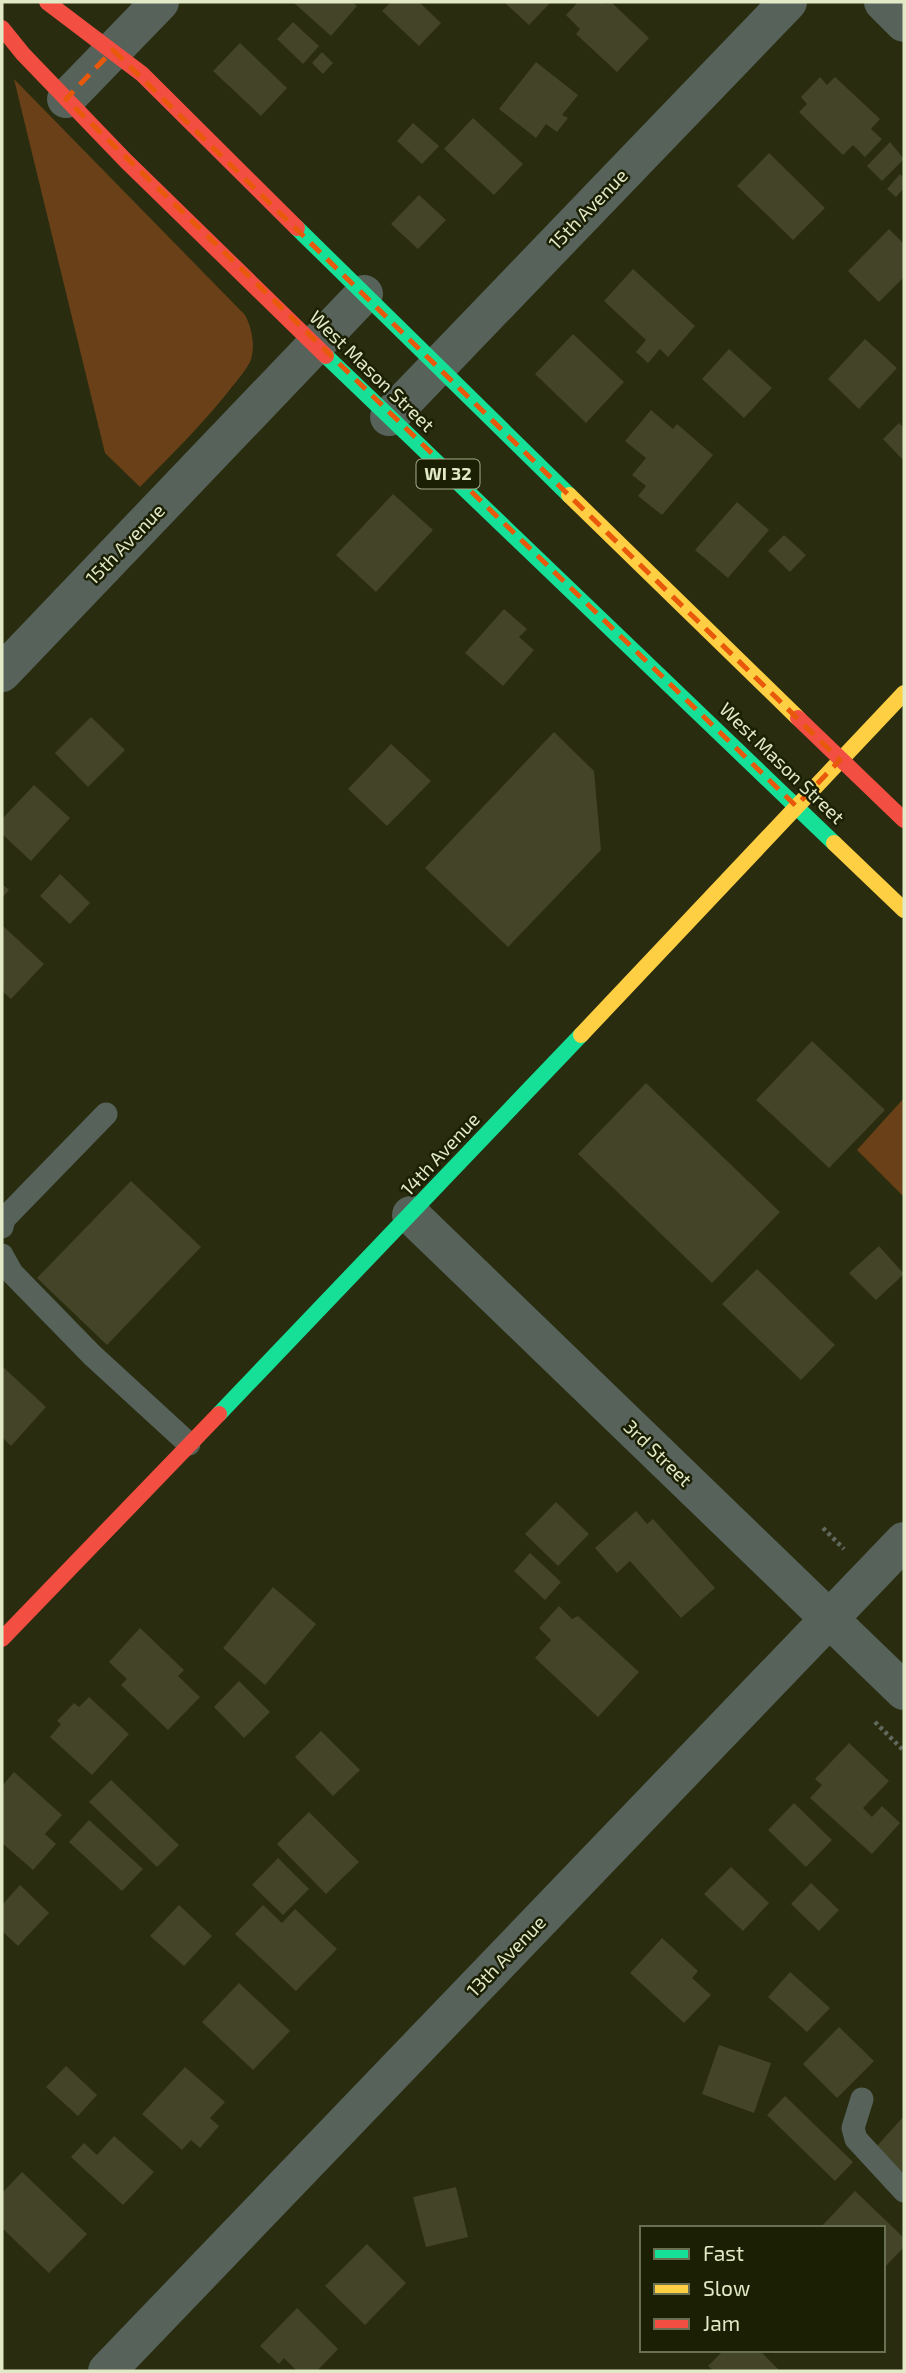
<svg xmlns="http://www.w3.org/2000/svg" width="906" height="2373" viewBox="0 0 906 2373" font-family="'Exo 2',sans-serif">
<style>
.green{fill:#6a4019}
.building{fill:#444428}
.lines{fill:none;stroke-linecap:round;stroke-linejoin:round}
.path{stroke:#61685d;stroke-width:4.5;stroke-dasharray:3.5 3.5;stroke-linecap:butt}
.lane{stroke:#56625a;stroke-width:23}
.street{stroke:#56625a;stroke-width:38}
.fast{stroke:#16e098;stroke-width:16}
.slow{stroke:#ffcf43;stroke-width:16}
.jam{stroke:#f24e42;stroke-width:16}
.marked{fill:none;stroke:#e8590c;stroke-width:5;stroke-dasharray:14 9;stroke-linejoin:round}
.labels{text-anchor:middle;stroke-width:5;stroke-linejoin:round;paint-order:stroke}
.shield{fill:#1b1f04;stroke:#a6ac8c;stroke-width:2}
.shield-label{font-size:18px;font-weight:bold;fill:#e1e9c6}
.street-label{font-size:19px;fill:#e1e9c6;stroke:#1b1f04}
</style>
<rect width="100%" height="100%" fill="#292c0f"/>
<!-- green -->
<path class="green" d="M14 79 245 315C252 328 256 348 250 362 244 373 235 383 228 392 201 426 170 456 140 487L105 453Z
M904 1098V1197L857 1150Z"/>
<!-- building -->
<path class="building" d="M293 2H352L357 6 331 36Z
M391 2H419L441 23 419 46 382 11Z
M504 2H551L529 25Z
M578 2H603L606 4 611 2 649 38 617 72 576 34 580 29 566 15Z
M293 22 319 46 303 64 277 39Z
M240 43 287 88 261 116 213 71Z
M322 52 333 63 323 74 312 63Z
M536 62 578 95 562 115 568 118 557 132 546 124 536 138 499 109Z
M820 77 827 85 835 77 880 119 871 129 882 139 865 157 853 145 843 155 799 112 807 104 801 97Z
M473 118 523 164 494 195 444 149Z
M413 123 439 146 422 164 397 141Z
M890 142 904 159 882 181 867 166Z
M769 153 825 208 793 240 737 186Z
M900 174 904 178V188L896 197 887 189Z
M419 195 446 220 418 249 391 224Z
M889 229 904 244V277L879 302 848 271Z
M633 269 695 326 668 357 660 349 648 363 636 352 646 340 604 301Z
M573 334 624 382 586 423 535 374Z
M865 339 897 368 859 409 828 379Z
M729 349 772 388 744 418 702 379Z
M651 410 673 429 677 424 713 455 662 515 638 496 646 486 632 475 646 458 625 441Z
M899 423 904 428V461L883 439Z
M393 494 433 530 376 592 336 555Z
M737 502 769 530 728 578 695 550Z
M784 535 806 555 790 572 768 551Z
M504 609 527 629 519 637 534 650 503 686 465 653Z
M91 717 125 750 88 787 55 753Z
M554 732 594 771 601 850 508 947 425 868Z
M391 744 431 781 387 826 348 789Z
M34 785 70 818 31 861 2 834V819Z
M60 874 90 903 70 924 40 896Z
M2 884 9 890 2 898Z
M2 925 44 964 11 999 2 991Z
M812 1041 885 1110 829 1168 756 1100Z
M646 1083 780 1212 712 1283 578 1154Z
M131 1181 201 1247 107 1345 37 1278Z
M879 1246 904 1274 876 1300 849 1273Z
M757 1269 835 1345 801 1380 722 1304Z
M2 1366 46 1407 11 1446 2 1437Z
M556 1502 589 1534 558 1566 525 1534Z
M636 1511 647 1524 653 1519 715 1588 681 1618 630 1561 617 1573 595 1548Z
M530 1553 561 1582 545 1600 514 1571Z
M273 1587 316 1624 265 1685 223 1648Z
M559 1606 572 1619 578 1616 639 1672 598 1717 535 1658 551 1640 539 1628Z
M140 1628 184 1670 178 1676 200 1697 168 1730 121 1685 127 1679 109 1662Z
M239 1681 270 1712 244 1738 214 1707Z
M89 1697 129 1734 92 1775 50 1737 61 1724 57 1721 74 1703 79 1707Z
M321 1731 360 1770 333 1796 295 1757Z
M849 1743 889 1781 863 1808 872 1817 882 1806 900 1823 872 1854 810 1798 822 1785 815 1779Z
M14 1772 62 1815 45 1834 56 1844 33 1870 2 1843V1786Z
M111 1780 179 1845 157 1867 89 1802Z
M794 1803 832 1840 806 1867 768 1830Z
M309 1812 359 1862 326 1894 277 1844Z
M89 1820 143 1869 122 1891 69 1842Z
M278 1858 309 1889 283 1915 252 1885Z
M731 1867 769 1903 743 1931 704 1894Z
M811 1883 839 1910 819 1931 791 1904Z
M20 1885 49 1913 18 1946 2 1931V1905Z
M179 1905 212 1936 184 1966 150 1936Z
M263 1905 282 1923 295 1909 337 1949 296 1991 235 1934Z
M662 1938 698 1971 692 1978 711 1995 684 2023 630 1973Z
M790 1972 830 2008 807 2032 768 1997Z
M239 1983 290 2031 253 2070 202 2022Z
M839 2027 874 2061 837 2098 803 2064Z
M719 2045 771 2063 754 2113 702 2094Z
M66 2066 97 2095 78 2116 46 2087Z
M185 2067 225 2102 210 2118 219 2126 200 2148 191 2140 182 2150 142 2114Z
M785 2096 853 2162 835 2181 767 2115Z
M904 2116V2174L876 2147Z
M114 2136 154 2172 123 2205 71 2157 84 2143 97 2155Z
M22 2172 87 2234 49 2273 2 2228V2193Z
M456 2187 468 2237 426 2247 413 2197Z
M855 2191 904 2238V2247L883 2269V2228H820Z
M367 2244 406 2283 365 2325 325 2286Z
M297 2308 338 2349 317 2371H297L284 2358 279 2364 260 2346Z
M724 2350H759L780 2371H714L708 2366Z"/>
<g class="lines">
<!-- path -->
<path class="path" d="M823 1528 844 1549
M875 1722 904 1751"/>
<!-- lane -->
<path class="lane" d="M2 1227 4 1219 106 1114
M2 1255 12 1273 92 1355 189 1444
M862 2099 853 2128 856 2139 904 2191"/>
<!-- street -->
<path class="street" d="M883 2 904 23
M66 99 160 2
M389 417 788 2
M2 673 364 294
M411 1215 904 1691
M107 2371 904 1541"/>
<!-- fast -->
<path class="fast" d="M297 228 569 495
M326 356 834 843
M219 1414 581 1035"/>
<!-- slow -->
<path class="slow" d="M569 495 798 718
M834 843 904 910
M581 1035 904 693"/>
<!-- jam -->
<path class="jam" d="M47 2 142 74 297 228
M2 28 23 54 126 161 326 356
M798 718 904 820
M2 1639 219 1414"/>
</g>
<!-- marked area -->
<path class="marked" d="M113 50 840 760 796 806 66 99Z"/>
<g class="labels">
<!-- shield labels -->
<rect class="shield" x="416.5" y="459.5" width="63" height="29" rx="5"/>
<g class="shield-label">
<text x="448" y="480">WI 32</text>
</g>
<!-- street labels -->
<g class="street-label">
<text transform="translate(588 209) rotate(-46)" y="7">15th Avenue</text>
<text transform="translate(372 371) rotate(44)" y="7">West Mason Street</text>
<text transform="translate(125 544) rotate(-46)" y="7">15th Avenue</text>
<text transform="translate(782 763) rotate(44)" y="7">West Mason Street</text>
<text transform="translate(440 1154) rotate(-47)" y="7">14th Avenue</text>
<text transform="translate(658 1453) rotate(44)" y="7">3rd Street</text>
<text transform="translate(506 1956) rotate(-46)" y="7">13th Avenue</text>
</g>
</g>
<!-- border -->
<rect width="906" height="2373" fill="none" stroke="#e1e9c6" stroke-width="7"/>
<!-- legend -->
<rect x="640" y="2226" width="245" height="126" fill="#1b1f04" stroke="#6a7052" stroke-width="2"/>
<rect x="654" y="2249" width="35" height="10" fill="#16e098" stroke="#6a7052" stroke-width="2"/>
<text x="703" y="2261" font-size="21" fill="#e1e9c6">Fast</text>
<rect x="654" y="2284" width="35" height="10" fill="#ffcf43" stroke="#6a7052" stroke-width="2"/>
<text x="703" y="2296" font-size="21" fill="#e1e9c6">Slow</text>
<rect x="654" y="2319" width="35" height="10" fill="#f24e42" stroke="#6a7052" stroke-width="2"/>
<text x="703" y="2331" font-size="21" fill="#e1e9c6">Jam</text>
</svg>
